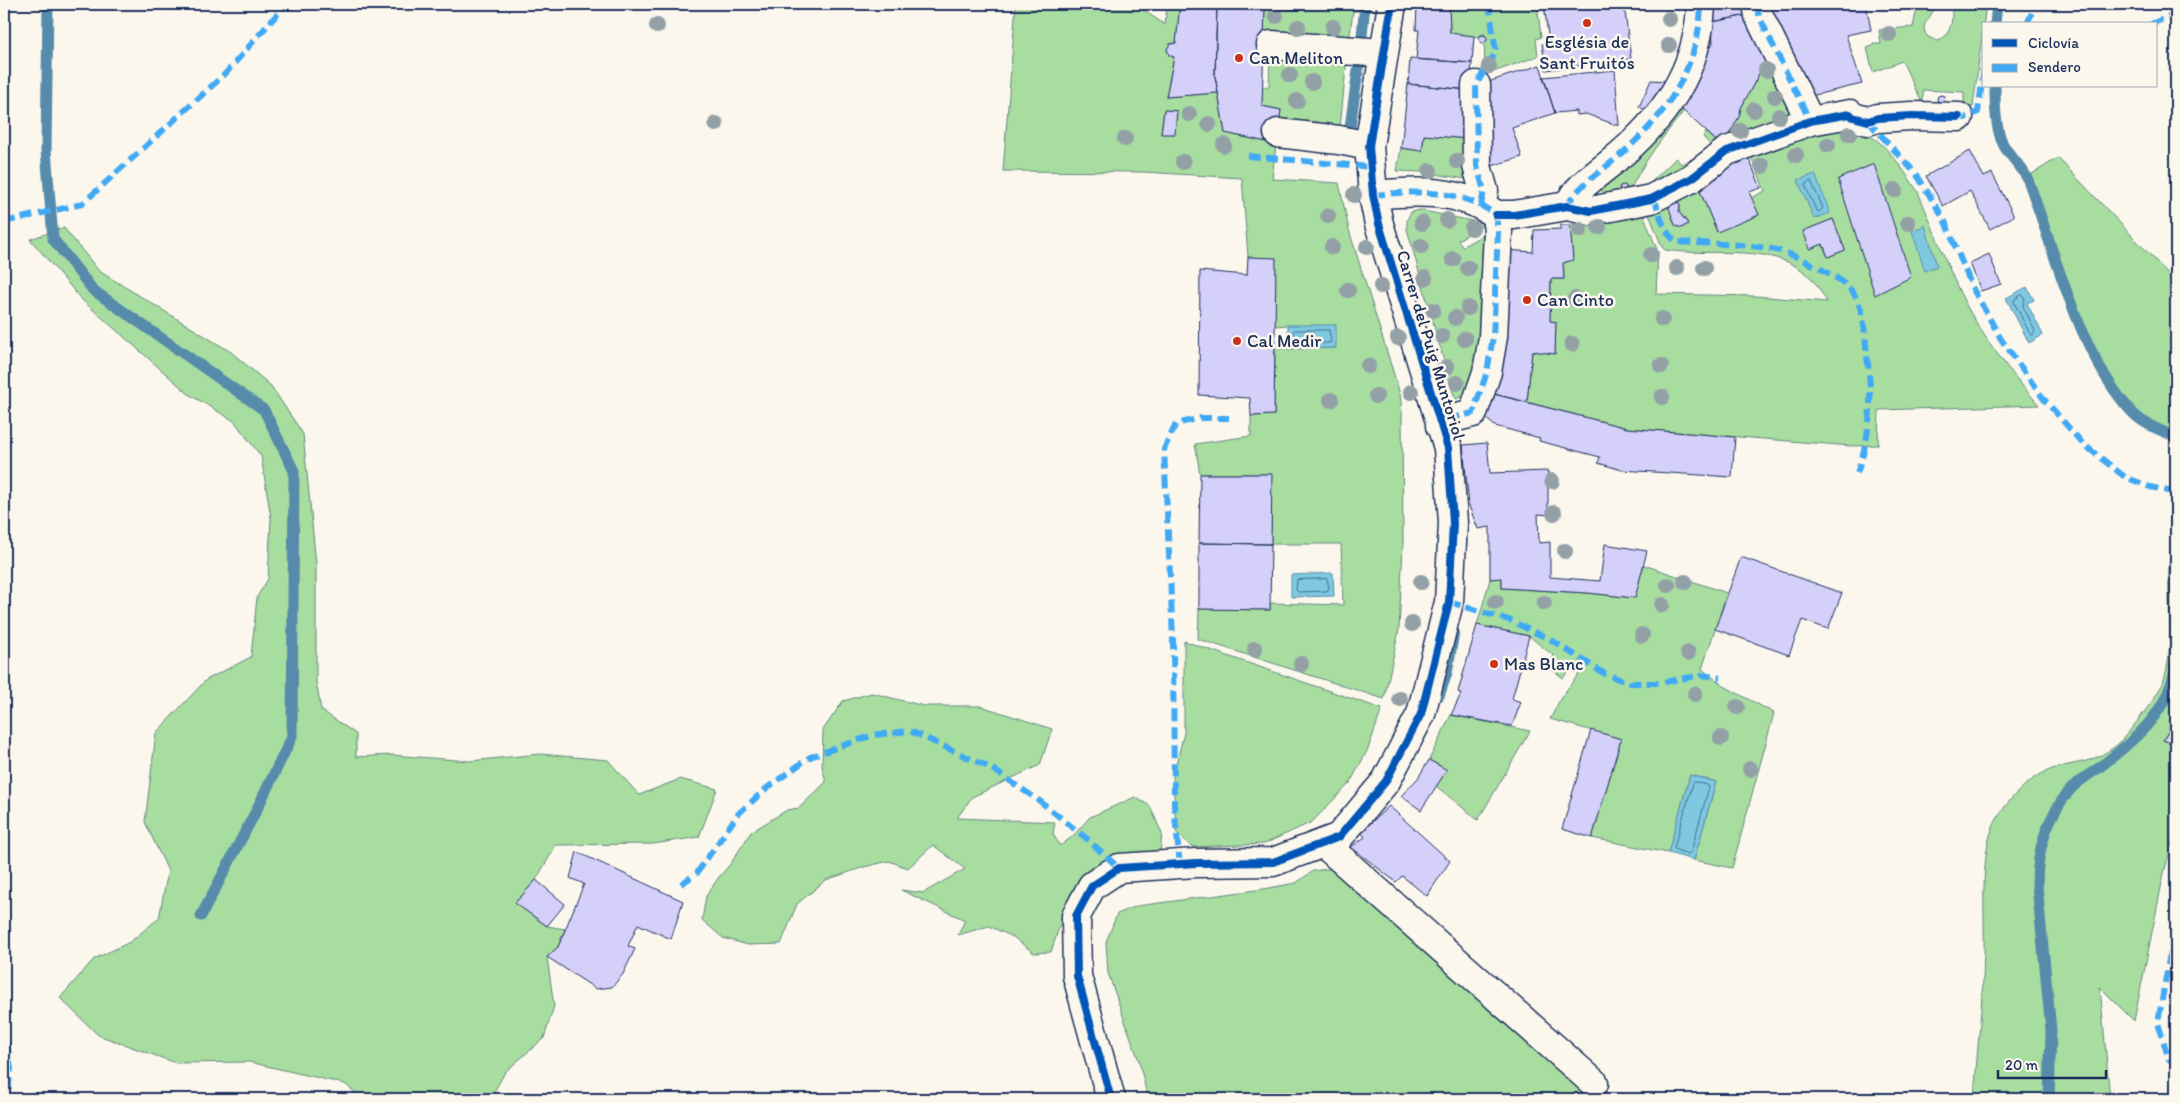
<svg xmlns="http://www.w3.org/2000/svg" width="2180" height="1103" viewBox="0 0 2180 1103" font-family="Itim,sans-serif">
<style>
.green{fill:#a8dda0;stroke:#62867f;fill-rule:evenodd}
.water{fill:#7fc8e0;stroke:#578bac}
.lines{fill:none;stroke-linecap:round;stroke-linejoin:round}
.shore{stroke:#436c92;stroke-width:1}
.stream{stroke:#578bac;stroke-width:11}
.building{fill:#d5d0f9;stroke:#1b2f5e}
.minor-casing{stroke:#1b2f5e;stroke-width:31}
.minor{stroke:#fbf7ec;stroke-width:28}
.quiet{stroke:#3fa9f5;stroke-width:6;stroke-dasharray:12 6;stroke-linecap:butt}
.cycleway-casing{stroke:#fbf7ec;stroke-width:11}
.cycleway{stroke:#0057b8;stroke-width:8}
.tree{fill:#93a1a7}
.poi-dot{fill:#c8321e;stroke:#fbf7ec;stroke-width:2}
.labels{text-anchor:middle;stroke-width:5;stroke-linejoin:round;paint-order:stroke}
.poi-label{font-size:18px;fill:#1b2f5e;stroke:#fbf7ec;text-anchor:start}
.street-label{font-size:18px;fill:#1b2f5e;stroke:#fbf7ec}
</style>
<rect width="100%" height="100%" fill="#fbf7ec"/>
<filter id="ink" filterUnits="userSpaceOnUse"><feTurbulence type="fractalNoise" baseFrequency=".02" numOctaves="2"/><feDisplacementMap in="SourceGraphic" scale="10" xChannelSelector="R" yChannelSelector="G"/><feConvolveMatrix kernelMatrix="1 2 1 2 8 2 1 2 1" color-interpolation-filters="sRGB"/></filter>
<g filter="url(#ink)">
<!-- green -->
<path class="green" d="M1016 4H1140L1138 6 1165 25 1167 4H1180L1176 43 1170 44 1167 49 1169 55 1174 57 1166 97 1218 93 1225 133 1276 144 1272 179 1339 183 1349 230 1400 394 1402 412 1403 545 1399 630 1384 699 1198 639 1199 609 1270 610V603L1343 605 1341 544H1271V474H1200L1195 444 1251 436V416L1274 415 1275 349 1335 348 1288 325 1275 326 1248 257 1242 178 1143 172 1003 171ZM1164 110 1177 111 1175 134 1161 133Z
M1301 4H1359L1358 11H1353L1349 42 1264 36 1265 7 1301 9Z
M1449 4H1537L1541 37 1536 39 1538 56 1485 75 1484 33 1478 37 1450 33Z
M1918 4H1934C1936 17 1916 23 1928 37L1938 41C1953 34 1953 17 1951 4H1986L1973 107 1964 106V92L1923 90V105L1902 61 1873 72 1867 48 1873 46V44H1881L1879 30 1913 27Z
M1270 54 1347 58 1340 128 1279 122 1281 110 1262 106V87H1269Z
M1769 55 1802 117 1645 188 1676 158 1681 164 1714 149 1703 137 1706 132 1722 146 1739 117 1741 108Z
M1677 105 1684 111C1663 137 1641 164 1628 195L1608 199 1600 188Z
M1846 128C1857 131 1870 134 1879 142 1894 155 1907 175 1918 192 1933 227 1946 264 1963 299 1983 338 2010 372 2039 405L1879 410 1878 445 1851 446 1627 428 1527 402 1532 351 1555 353 1556 322 1550 321 1551 279H1564L1563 263 1573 260 1570 225 1590 221 1697 184 1717 232 1751 198 1765 191 1750 153 1809 135ZM1675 201 1680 204V210L1679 212 1688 223 1682 228 1675 225 1669 204ZM1642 211 1649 214 1662 247 1665 250C1713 258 1775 240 1812 279 1818 286 1822 294 1827 302L1755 296 1656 294 1658 252ZM1833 219 1845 250 1828 257 1822 244 1810 249 1804 231Z
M1424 135 1468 139 1466 179 1422 172 1397 171 1401 148 1422 151Z
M2058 158 2176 282V445L2131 412 2101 367 2083 336 2027 177Z
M1419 210 1482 223V226L1458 240 1462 247 1486 233V325L1470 397H1460L1456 399 1452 390 1407 229V220L1411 212Z
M64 228 99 271 231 352 271 386 303 434 316 564V681L321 710 356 734V757L391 755 470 761 540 754 608 760 639 795 680 779 717 789 699 837 653 844 556 845 536 880 515 903 547 926 565 929 558 947 547 957 554 1006 544 1038 505 1072 490 1099H363L345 1084 249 1062 176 1063 98 1035 60 998 94 959 130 942 159 918 168 871 145 822 156 733 206 680 251 657 257 597 268 579 271 518 261 456 234 421 190 395 82 300 30 239Z
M2176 528V720L2163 740 2176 745V828L2164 873 2134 1021 2100 987 2110 1099H1974C1977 1050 1983 1001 1984 952 1985 918 1981 872 1989 839 1996 812 2019 786 2043 773 2060 764 2080 765 2097 757 2104 754 2114 748 2119 743 2131 730 2154 701 2162 685 2180 640 2159 572 2176 528Z
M1644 565 1727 593 1702 669 1724 686 1774 713 1732 868 1694 860 1716 782 1690 775 1668 853 1592 838 1621 739 1550 719 1562 696 1579 674 1571 668 1563 678 1547 665 1554 656 1529 636 1477 625 1490 579 1502 578V588L1587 593 1634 598Z
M1184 641 1382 709 1368 749 1350 783 1312 822 1264 844 1192 847 1176 832 1173 777 1184 733Z
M872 693 924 706H981L1052 729 1040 765 972 797 957 818 1055 822 1053 834 1060 846 1073 836 1090 817 1135 797 1150 806 1162 834 1160 853 1081 883 1067 903 1051 952 1034 953 1013 937 989 926 958 935 965 920 901 890 923 893 965 869 933 845 908 868 889 861 864 867 826 880 797 904 781 944 748 945 723 938 702 920 706 896 719 877 731 863 751 832 787 810 799 808 826 782 822 766 823 730 843 701Z
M1451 715 1530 731 1478 820 1436 786 1447 770 1429 760Z
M1340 867 1585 1081 1579 1099H1148L1139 1061 1108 973 1106 942 1117 914 1137 906 1264 889 1296 883 1313 871Z"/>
<!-- water -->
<path class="water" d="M1815 174 1830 213 1814 219 1798 180Z
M1925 225 1937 266 1925 271 1912 231Z
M2027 287 2034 300 2027 303 2043 335 2029 343 2006 298Z
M1288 325H1336V348L1288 349Z
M1333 573 1334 596 1291 597V575Z
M1690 775 1716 782 1694 860 1668 853Z"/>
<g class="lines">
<!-- shore -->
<path class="shore" d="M1811 181 1823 208 1819 212 1816 210 1805 185Z
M2022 295 2025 298 2023 306 2035 331 2033 335 2030 334 2014 302 2015 299Z
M1295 330H1329L1331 342 1328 343 1295 344 1293 332Z
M1327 579 1329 588 1327 591 1298 592 1296 590 1297 580Z
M1695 782 1707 785 1709 787 1691 852 1688 854 1676 850 1674 848 1693 783Z"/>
<!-- stream -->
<path class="stream" d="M48 4 46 150 53 239 93 290 264 410 294 471 292 737 256 811 201 916
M1995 24 1997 4
M1362 36 1365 4
M1995 86C1995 105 1995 129 2004 146 2011 158 2023 167 2028 180 2055 252 2079 354 2131 411 2142 424 2160 430 2176 437
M1350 127 1359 63
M1439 696 1447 673 1454 632
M2049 1099 2051 1030 2037 885C2037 851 2047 817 2070 790 2078 781 2090 774 2100 767 2136 739 2170 711 2176 663"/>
</g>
<!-- building -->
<path class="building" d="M1180 4H1217L1215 76 1218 93 1166 97 1174 57 1169 55 1167 49 1170 44 1176 43Z
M1217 4 1265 7 1262 106 1281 110 1276 144 1225 133 1215 76Z
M1230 4H1301V10Z
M1417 4H1449L1450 33 1474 36 1472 63 1416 59 1419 30H1416Z
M1544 4H1624L1631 59 1546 70 1542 44 1549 43Z
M1711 4H1746L1748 15 1712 22Z
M1768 4H1866L1871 30 1846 35 1862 84 1806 97Z
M1748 15 1769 55 1741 108 1739 117 1722 146 1677 105 1713 43 1712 22Z
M1479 39a4 4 0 1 1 8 0a4 4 0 1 1-8 0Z
M1410 59 1472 63 1469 90 1408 84Z
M1540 65 1555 113 1512 128 1522 157 1488 167 1482 84Z
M1615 70 1619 126 1586 114 1577 115V111L1555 113 1543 77Z
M1651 80 1667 81 1651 112 1639 107Z
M1408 84 1469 90 1468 139 1424 135 1422 151 1401 148Z
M1937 99a4 4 0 1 1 8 0a4 4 0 1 1-8 0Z
M1164 110 1177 111 1175 134H1161Z
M1970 151 1984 177 1992 173 2014 216 1990 229 1970 191 1943 206 1926 176Z
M1749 159 1761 188 1749 192 1759 215 1717 232 1697 184 1734 160 1737 164Z
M1874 164 1911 277 1875 295 1838 179Z
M1619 189a4 4 0 1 1 8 0a4 4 0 1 1-8 0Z
M1675 201 1680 204 1679 212 1688 224 1681 228 1675 225 1669 208V204Z
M1833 219 1845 250 1828 257 1823 244 1810 249 1803 231Z
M1560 225H1570L1573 260 1563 263 1564 279H1551L1550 321 1556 322 1555 354 1532 351 1527 402 1490 393 1506 250 1533 252 1534 230 1561 229Z
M1989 254 2001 284 1981 291 1970 263Z
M1248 257 1276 258 1274 415 1251 416 1250 398 1199 395 1200 271 1247 275Z
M1490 393 1627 428 1735 437 1732 477 1622 470 1598 463 1600 457 1539 441 1540 438 1495 426 1483 416Z
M1487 443 1490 473 1548 471V515L1538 514 1539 543 1550 542V577L1600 581 1605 544 1647 551 1635 598 1587 593 1502 588V578L1490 579V527L1478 529 1469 506 1463 445Z
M1200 474H1272L1271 544 1199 543Z
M1199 543 1271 544 1270 610 1199 609Z
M1741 557 1842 593 1828 629 1802 620 1789 655 1715 629Z
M1477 625 1529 636 1512 699 1521 702 1512 726 1451 715 1461 694 1458 692Z
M2176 720V745L2163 740Z
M1591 730 1621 739 1592 838 1562 829Z
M1429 760 1447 770 1421 810 1401 796 1418 778Z
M1389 806 1450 861 1427 896 1402 876 1396 882 1351 847 1365 837 1361 832Z
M577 852 683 901 671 939 638 924 628 946 635 949 623 974 612 987 596 989 547 957 558 947 584 884 570 878Z
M536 880 565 904 547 926 515 903Z"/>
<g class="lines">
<!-- minor casing -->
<g class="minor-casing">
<path id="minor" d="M1757 4 1759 16 1810 121
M1271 45 1384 53
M1476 85 1477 166 1484 191 1481 205
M1278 133 1339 140 1369 146
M1373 195C1415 191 1460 188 1496 215L1498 232 1493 337 1487 372 1473 413 1457 417 1440 426
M1567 206C1578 186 1596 175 1613 161 1663 120 1699 71 1701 4
M1496 215H1514L1567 206 1591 211 1651 199 1692 178 1727 151 1810 121 1850 114 1853 117 1868 121 1878 118 1912 116 1959 117
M1323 843 1594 1083
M1111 1099 1077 976 1076 916 1092 886 1119 868 1196 863 1273 862 1339 837 1386 781 1421 714 1449 602 1453 523 1448 448 1379 224 1373 195 1369 146 1392 4"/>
</g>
<!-- minor -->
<use href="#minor" class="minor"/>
<!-- quiet -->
<path class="quiet" d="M1757 4 1759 16 1810 121
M2027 24 2036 4
M2151 24 2176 14
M1956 117 1965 118 1978 112 1984 69
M1868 121 1917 175 1944 219 1973 289 2001 339 2043 398 2083 444 2125 477 2150 487 2176 493
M1248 156 1371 167
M1373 195C1415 191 1460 188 1496 215L1498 232 1493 337 1487 372 1473 413 1457 417 1440 426
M1654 197C1659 211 1663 234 1677 242 1708 244 1740 243 1771 249 1789 252 1805 261 1821 269 1832 275 1847 283 1854 294 1865 312 1865 337 1867 357 1873 397 1871 435 1857 473
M1481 205 1484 191 1477 166 1476 85 1496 52 1489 4
M1567 206C1578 186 1596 175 1613 161 1663 120 1699 71 1701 4
M4 222 82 204 225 74 286 4
M1449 602 1509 620 1551 640 1605 674 1630 683H1659L1701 675 1721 678
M1180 865 1174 806 1173 639 1164 449 1176 424 1201 418H1229
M681 884 697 873 738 814 767 788 810 757 873 735 910 731 991 768 1041 802 1086 838 1119 868
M2176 918 2158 1023 2169 1060 2176 1061
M4 1025 11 1069 7 1099"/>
<!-- cycleway casing -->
<g class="cycleway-casing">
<path id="cycleway" d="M1496 215H1514L1567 206 1591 211 1651 199 1692 178 1727 151 1810 121 1850 114 1853 117 1868 121 1878 118 1912 116 1959 117
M1111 1099 1077 976 1076 916 1092 886 1119 868 1196 863 1273 862 1339 837 1386 781 1421 714 1449 602 1453 523 1448 448 1379 224 1373 195 1369 146 1392 4"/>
</g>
<!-- cycleway -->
<use href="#cycleway" class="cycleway"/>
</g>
<!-- trees -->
<g class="tree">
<circle cx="1276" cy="16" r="8"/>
<circle cx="1669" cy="19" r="8"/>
<circle cx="657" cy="26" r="8"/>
<circle cx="1298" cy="27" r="8"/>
<circle cx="1333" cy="27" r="8"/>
<circle cx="1889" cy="34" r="8"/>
<circle cx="1669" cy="45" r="8"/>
<circle cx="1489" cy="66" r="8"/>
<circle cx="1766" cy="70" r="8"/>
<circle cx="1290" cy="75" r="8"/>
<circle cx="1312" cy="82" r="8"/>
<circle cx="1775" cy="96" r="8"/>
<circle cx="1297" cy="101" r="8"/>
<circle cx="1754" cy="110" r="8"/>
<circle cx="1189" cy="114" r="8"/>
<circle cx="1779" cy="116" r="8"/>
<circle cx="716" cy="124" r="8"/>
<circle cx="1209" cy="124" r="8"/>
<circle cx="1740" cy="131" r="8"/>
<circle cx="1849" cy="134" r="8"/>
<circle cx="1125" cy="139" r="8"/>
<circle cx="1224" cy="145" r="8"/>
<circle cx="1828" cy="145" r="8"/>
<circle cx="1796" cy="155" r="8"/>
<circle cx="1457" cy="161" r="8"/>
<circle cx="1183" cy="162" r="8"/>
<circle cx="1762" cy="166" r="8"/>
<circle cx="1430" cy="171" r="8"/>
<circle cx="1895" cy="190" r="8"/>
<circle cx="1354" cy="195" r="8"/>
<circle cx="1328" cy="216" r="8"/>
<circle cx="1447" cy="220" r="8"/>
<circle cx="1422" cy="223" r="8"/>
<circle cx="1908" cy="223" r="8"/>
<circle cx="1599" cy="227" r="8"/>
<circle cx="1472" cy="228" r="8"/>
<circle cx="1580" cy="230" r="8"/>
<circle cx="1421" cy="246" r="8"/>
<circle cx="1332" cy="247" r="8"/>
<circle cx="1367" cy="247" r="8"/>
<circle cx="1651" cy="255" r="8"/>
<circle cx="1453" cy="259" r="8"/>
<circle cx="1468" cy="268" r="8"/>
<circle cx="1677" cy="268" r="8"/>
<circle cx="1704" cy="268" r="8"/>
<circle cx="1425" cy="278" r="8"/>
<circle cx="1381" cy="286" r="8"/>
<circle cx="1348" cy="290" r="8"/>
<circle cx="1575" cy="299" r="8"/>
<circle cx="1468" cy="308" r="8"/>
<circle cx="1433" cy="310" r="8"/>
<circle cx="1455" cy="318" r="8"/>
<circle cx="1662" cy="319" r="8"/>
<circle cx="1442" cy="336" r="8"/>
<circle cx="1398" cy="338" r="8"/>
<circle cx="1465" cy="339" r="8"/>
<circle cx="1572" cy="344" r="8"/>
<circle cx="1368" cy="366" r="8"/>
<circle cx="1661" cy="366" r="8"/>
<circle cx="1447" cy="367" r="8"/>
<circle cx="1457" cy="383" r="8"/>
<circle cx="1411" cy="392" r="8"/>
<circle cx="1376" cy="396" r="8"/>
<circle cx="1662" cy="397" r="8"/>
<circle cx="1331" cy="400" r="8"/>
<circle cx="1552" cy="481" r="8"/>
<circle cx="1554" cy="513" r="8"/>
<circle cx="1565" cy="551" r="8"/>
<circle cx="1421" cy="582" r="8"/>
<circle cx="1685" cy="582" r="8"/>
<circle cx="1668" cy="585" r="8"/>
<circle cx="1496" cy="602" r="8"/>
<circle cx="1544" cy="603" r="8"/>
<circle cx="1662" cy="605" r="8"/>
<circle cx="1412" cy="624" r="8"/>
<circle cx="1642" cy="635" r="8"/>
<circle cx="1255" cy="649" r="8"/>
<circle cx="1688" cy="653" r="8"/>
<circle cx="1301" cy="664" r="8"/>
<circle cx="1695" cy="694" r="8"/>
<circle cx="1400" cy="699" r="8"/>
<circle cx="1737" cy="707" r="8"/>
<circle cx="1721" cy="738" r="8"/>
<circle cx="1750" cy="769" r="8"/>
</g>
</g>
<!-- markers -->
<g class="poi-dot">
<circle cx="1587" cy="23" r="5"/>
<circle cx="1239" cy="58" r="5"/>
<circle cx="1527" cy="300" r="5"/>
<circle cx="1237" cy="341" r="5"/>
<circle cx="1494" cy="664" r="5"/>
</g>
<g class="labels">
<!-- poi labels -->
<g class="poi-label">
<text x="1587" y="48" text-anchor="middle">Església de<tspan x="1587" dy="21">Sant Fruitós</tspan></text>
<text x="1249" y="64">Can Meliton</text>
<text x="1537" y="306">Can Cinto</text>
<text x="1247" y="347">Cal Medir</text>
<text x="1504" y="670">Mas Blanc</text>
</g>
<!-- street labels -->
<g class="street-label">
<text transform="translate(1431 345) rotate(73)" y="6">Carrer del Puig Muntoriol</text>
</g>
</g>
<!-- margin -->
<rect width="2180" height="1103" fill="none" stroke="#fbf7ec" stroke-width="20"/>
<rect x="10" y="10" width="2160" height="1083" fill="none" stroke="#1b2f5e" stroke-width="2" filter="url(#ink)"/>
<!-- legend -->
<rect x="1982" y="22" width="175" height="65" fill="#fbf7ec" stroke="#a1a7b3"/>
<rect x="1992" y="39" width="25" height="8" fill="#0057b8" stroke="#a1a7b3"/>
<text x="2028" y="48" font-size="15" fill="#1b2f5e">Ciclovía</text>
<rect x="1992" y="64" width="25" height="8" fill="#3fa9f5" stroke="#a1a7b3"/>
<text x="2028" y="72" font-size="15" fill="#1b2f5e">Sendero</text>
<!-- scale -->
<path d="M1998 1070v8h108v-8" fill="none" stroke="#1b2f5e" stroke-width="2.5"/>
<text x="2005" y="1070" font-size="15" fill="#1b2f5e" stroke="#fbf7ec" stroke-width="4" paint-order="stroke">20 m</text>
</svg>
